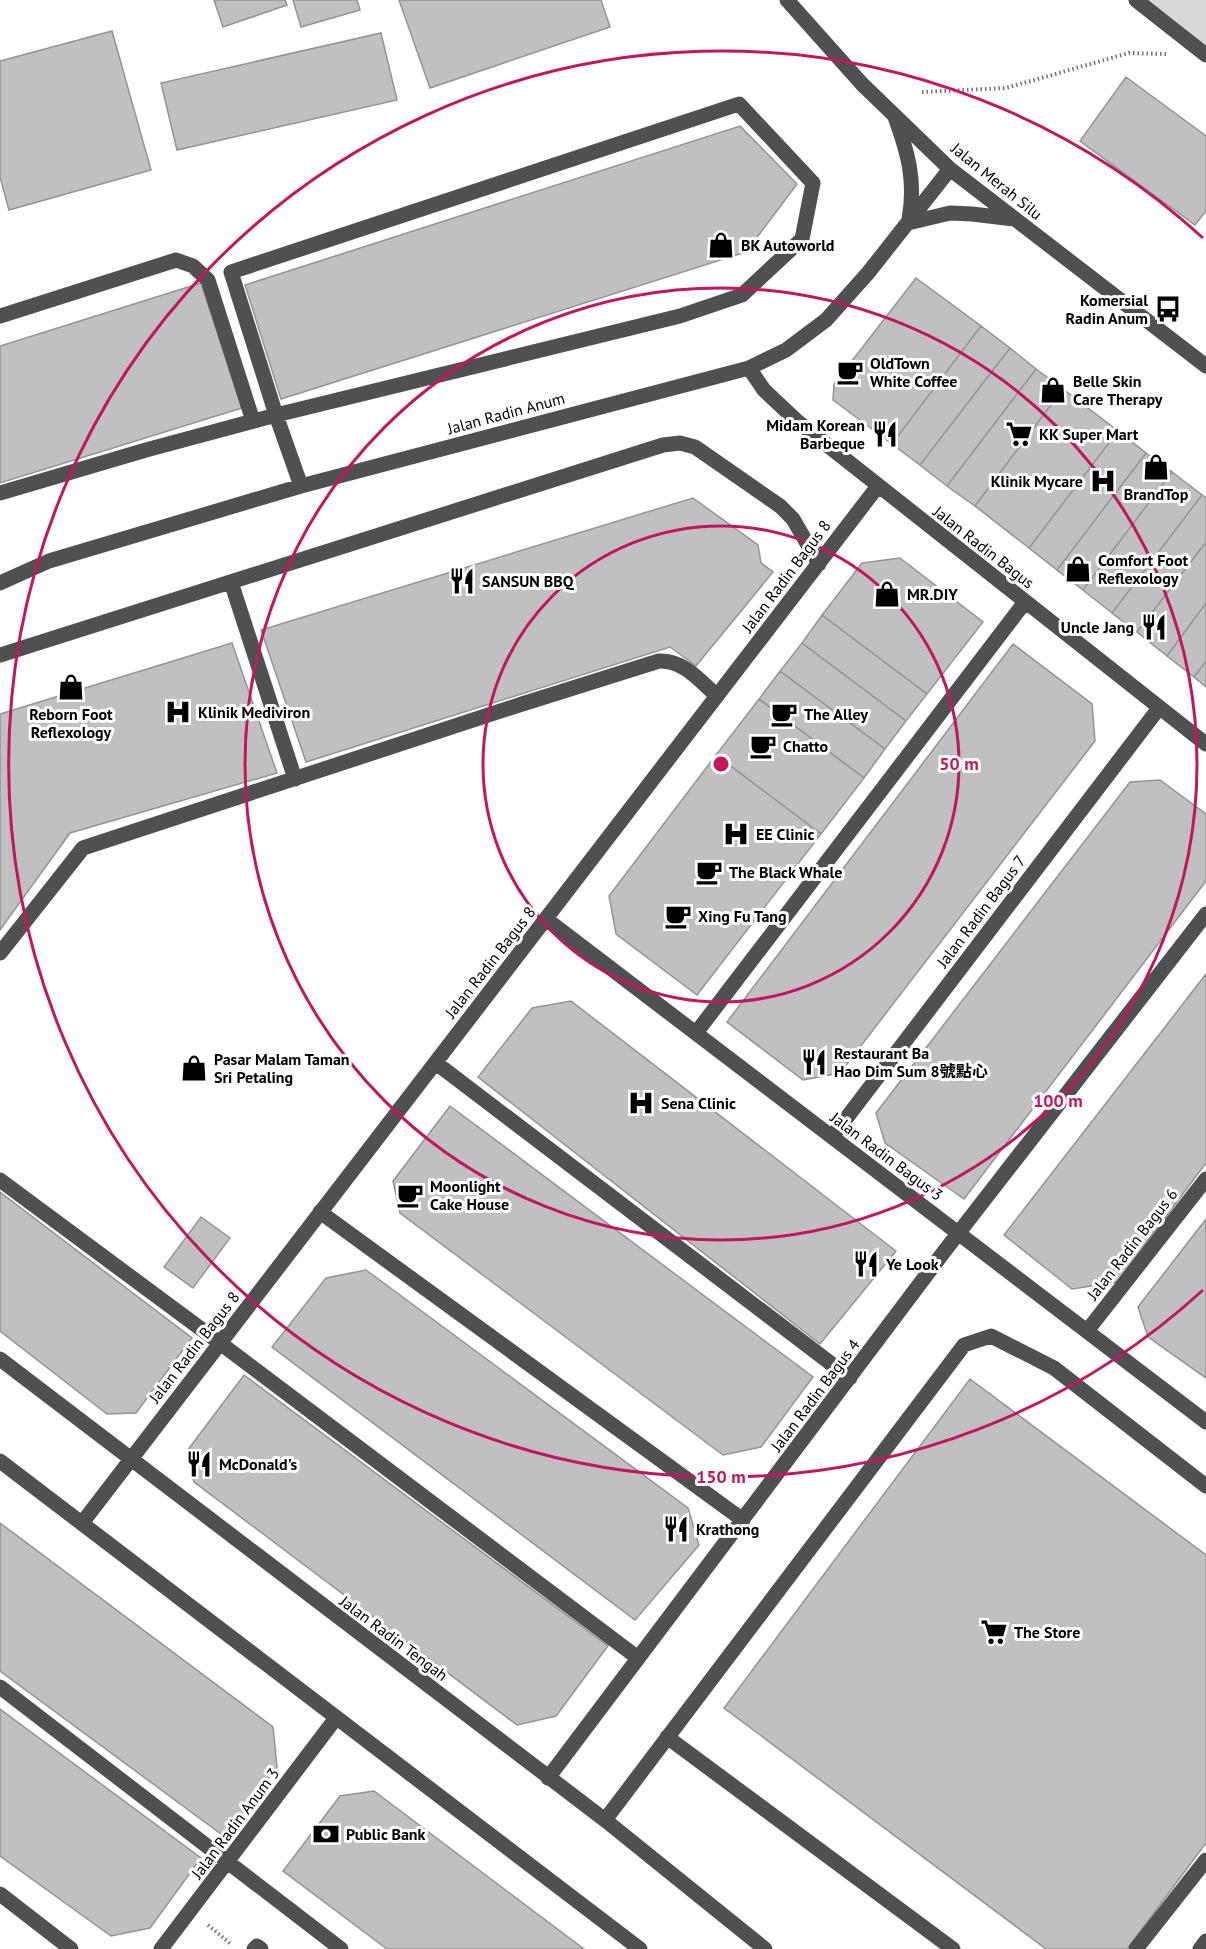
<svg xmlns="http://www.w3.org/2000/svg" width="1206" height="1949" viewBox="0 0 1206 1949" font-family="'PT Sans','Noto Sans SC',sans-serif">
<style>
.green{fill:#d7d7d7}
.building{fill:#c0c0c0;stroke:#949494;stroke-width:1.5}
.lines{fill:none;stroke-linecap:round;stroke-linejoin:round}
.path{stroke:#727272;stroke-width:4;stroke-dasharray:1.5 3;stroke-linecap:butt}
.minor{stroke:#505050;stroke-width:15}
.ring{fill:none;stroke:#c2185b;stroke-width:3}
.labels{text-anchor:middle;stroke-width:6;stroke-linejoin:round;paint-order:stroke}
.street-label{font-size:16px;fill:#000;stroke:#fff}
.poi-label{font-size:16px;font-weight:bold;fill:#000;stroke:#fff;text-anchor:start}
.centre{fill:#c2185b;stroke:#fff;stroke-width:3}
.ring-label{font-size:18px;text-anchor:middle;font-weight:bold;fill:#c2185b;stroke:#fff;stroke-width:6;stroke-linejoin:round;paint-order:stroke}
</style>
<rect width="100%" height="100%" fill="#fff"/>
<!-- green -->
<path class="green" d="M1138 0H1206V55Z"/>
<!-- building -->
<path class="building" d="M214 0H285L287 5 223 27Z
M293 0H357L360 10 301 27Z
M399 0H601L610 27 430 88Z
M112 31 151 170 9 210 0 177V61Z
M381 33 397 100 177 150 161 83Z
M1126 77 1206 136V211L1195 225 1080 141Z
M740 126 797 184 746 252 281 399 245 285Z
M916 278 981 326 892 444 833 400 834 384Z
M201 283 242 408 0 483V346Z
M981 326 1010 348 920 465 892 444Z
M1010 348 1036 369 947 486 920 465Z
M1036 369 1063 389 975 506 947 486Z
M1063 389 1118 431 1029 548 975 506Z
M1118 431 1146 453 1057 570 1029 548Z
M1146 453 1172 472 1083 590 1057 570Z
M1172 472 1202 495 1112 613 1083 590Z
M1202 495 1206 498V542L1137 632 1112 613Z
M693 498 758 545 761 563 773 572 696 666 670 647 306 762 261 630Z
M1206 542V603L1167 656 1137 632Z
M900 558 983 622 927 694 822 615 862 563Z
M1206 603V661L1194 677 1167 656Z
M822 615 927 694 906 721 802 643Z
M232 643 277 773 70 833 0 930V714Z
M802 643 906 721 885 749 780 671Z
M1013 644 1092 704 1095 741 840 1073 803 1080 727 1022Z
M1206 661V687L1194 677Z
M780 671 885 749 864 778 759 699Z
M759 699 864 778 821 834 716 755Z
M716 755 821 834 697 995 616 934 609 896Z
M1160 780 1206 814V881L964 1199 885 1143 876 1113 1130 782Z
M1206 974V1163L1117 1282 1072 1289 1004 1235Z
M571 1001 896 1251 820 1344 478 1077 532 1008Z
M450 1106 813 1377 761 1447 723 1455 400 1213 393 1181Z
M0 1192 192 1338 136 1413 107 1414 0 1331Z
M201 1217 230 1238 193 1288 164 1267Z
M1206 1219V1378L1148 1337 1138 1307Z
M366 1270 688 1508 699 1545 635 1620 272 1347 326 1278Z
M244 1375 608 1646 556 1716 517 1725 194 1482 187 1451Z
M970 1379 1206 1555V1843L1127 1949H1046L724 1708Z
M0 1523 273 1727 277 1767 225 1837 0 1671Z
M0 1709 201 1858 150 1928 111 1936 0 1856Z
M374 1791 584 1949H387L283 1871 340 1796Z"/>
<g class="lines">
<!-- path -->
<path class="path" d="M922 92 1006 88 1129 53 1166 54
M208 1925 232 1945"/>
<!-- minor -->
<path class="minor" d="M787 0 862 84 950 169 1206 366
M1136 0 1206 55
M739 104 813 183 802 239 742 295 680 316 276 415 231 272Z
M895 117C908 153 916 181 909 219
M908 223 950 213 972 214 1014 219
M0 316 176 260 193 266 208 280 253 421
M749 368 764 390 798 422 1206 744
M0 493 146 450 276 415 301 486
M231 582 295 779
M0 583 49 561 301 486 749 368 786 350 826 320 868 273 950 169
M0 655 663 445 680 443 695 447 780 506 793 519 819 564
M546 919 1206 1422
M0 953 83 848 519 705 659 661C684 660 700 681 717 696
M696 1033 1025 602
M436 1063 850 1378
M832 1137 1159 708
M0 1180 220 1343 638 1658
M320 1212 743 1520
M1087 1331 1206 1179
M0 1359 605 1820 765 1949
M0 1461 640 1949
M82 1523 878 486
M0 1687 341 1949
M667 1737 953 1949
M548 1778 943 1253 1206 914
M605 1820 964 1345 991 1336 1054 1368 1206 1486
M0 1894 71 1949
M161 1949 336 1718
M254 1949 257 1946 261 1949
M1136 1949 1206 1860
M1200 1949 1206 1941"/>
</g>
<!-- distance rings -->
<g class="ring">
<circle cx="721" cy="764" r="238"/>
<circle cx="721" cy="764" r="476"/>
<path d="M1203 1290A713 713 0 1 1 1203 238"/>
</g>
<!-- icons -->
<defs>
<g id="shop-bare" transform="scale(2.07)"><path d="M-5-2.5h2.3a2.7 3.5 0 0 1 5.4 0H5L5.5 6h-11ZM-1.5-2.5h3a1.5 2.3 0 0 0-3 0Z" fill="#000" stroke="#fff" stroke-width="2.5" paint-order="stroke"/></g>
<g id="bus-bare" transform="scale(2.07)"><path d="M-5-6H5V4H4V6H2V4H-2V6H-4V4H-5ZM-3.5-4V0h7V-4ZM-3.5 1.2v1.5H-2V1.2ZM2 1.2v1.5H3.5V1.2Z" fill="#000" stroke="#fff" stroke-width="2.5" paint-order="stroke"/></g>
<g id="cafe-bare" transform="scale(2.07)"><path d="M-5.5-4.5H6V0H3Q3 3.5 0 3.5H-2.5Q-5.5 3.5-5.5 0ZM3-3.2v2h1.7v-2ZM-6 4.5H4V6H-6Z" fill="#000" stroke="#fff" stroke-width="2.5" paint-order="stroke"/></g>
<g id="restaurant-bare" transform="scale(2.07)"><path d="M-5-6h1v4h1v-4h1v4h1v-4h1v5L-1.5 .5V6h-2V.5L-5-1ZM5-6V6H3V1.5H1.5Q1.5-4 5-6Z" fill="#000" stroke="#fff" stroke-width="2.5" paint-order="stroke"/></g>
<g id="supermarket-bare" transform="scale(2.07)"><path d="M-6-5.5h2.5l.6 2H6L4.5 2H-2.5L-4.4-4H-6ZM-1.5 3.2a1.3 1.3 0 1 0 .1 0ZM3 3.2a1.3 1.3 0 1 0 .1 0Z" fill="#000" stroke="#fff" stroke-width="2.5" paint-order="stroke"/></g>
<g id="hospital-bare" transform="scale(2.07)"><path d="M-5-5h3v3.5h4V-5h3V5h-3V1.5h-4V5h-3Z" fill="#000" stroke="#fff" stroke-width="2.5" paint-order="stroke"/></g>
<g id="bank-bare" transform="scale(2.07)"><path d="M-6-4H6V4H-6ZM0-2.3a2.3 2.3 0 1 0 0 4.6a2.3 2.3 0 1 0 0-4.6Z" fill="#000" stroke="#fff" stroke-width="2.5" paint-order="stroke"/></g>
</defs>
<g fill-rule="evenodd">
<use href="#shop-bare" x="721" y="245"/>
<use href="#bus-bare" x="1168" y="309"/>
<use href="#cafe-bare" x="850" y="372"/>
<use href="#shop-bare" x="1053" y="390"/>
<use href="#restaurant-bare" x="885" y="434"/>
<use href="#supermarket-bare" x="1019" y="434"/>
<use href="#shop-bare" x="1156" y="467"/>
<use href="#hospital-bare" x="1103" y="481"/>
<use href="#shop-bare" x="1078" y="569"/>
<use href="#restaurant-bare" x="462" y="581"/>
<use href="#shop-bare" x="887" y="594"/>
<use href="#restaurant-bare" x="1154" y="627"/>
<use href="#shop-bare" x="71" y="687"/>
<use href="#hospital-bare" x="178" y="712"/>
<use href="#cafe-bare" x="784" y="714"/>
<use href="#cafe-bare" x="763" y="746"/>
<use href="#hospital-bare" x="736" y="834"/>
<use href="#cafe-bare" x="709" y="872"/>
<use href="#cafe-bare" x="678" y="916"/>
<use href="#restaurant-bare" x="814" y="1062"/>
<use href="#shop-bare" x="194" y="1068"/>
<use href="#hospital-bare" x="641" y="1103"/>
<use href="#cafe-bare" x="410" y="1195"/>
<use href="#restaurant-bare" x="866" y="1264"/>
<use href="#restaurant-bare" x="199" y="1464"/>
<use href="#restaurant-bare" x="676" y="1529"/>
<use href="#supermarket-bare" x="994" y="1632"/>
<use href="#bank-bare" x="326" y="1834"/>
</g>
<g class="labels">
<!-- street labels -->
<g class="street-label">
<text transform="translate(997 181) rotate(39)" y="6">Jalan Merah Silu</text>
<text transform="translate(506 413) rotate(-15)" y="6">Jalan Radin Anum</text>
<text transform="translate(984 547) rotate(38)" y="6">Jalan Radin Bagus</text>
<text transform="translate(786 576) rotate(-53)" y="6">Jalan Radin Bagus 8</text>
<text transform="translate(981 911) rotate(-53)" y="6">Jalan Radin Bagus 7</text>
<text transform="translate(490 962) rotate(-52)" y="6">Jalan Radin Bagus 8</text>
<text transform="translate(887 1156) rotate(37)" y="6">Jalan Radin Bagus 3</text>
<text transform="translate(1132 1244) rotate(-52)" y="6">Jalan Radin Bagus 6</text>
<text transform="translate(194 1347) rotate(-52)" y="6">Jalan Radin Bagus 8</text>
<text transform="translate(815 1395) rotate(-53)" y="6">Jalan Radin Bagus 4</text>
<text transform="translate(394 1638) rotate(37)" y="6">Jalan Radin Tengah</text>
<text transform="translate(235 1823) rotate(-53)" y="6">Jalan Radin Anum 3</text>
</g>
<!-- poi labels -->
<g class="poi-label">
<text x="741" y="251">BK Autoworld</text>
<text x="1148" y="306" text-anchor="end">Komersial<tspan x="1148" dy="18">Radin Anum</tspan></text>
<text x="870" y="369">OldTown<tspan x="870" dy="18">White Coffee</tspan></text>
<text x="1073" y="387">Belle Skin<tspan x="1073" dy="18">Care Therapy</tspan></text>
<text x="865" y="431" text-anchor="end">Midam Korean<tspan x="865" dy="18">Barbeque</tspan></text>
<text x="1039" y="440">KK Super Mart</text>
<text x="1083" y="487" text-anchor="end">Klinik Mycare</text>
<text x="1156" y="500" text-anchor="middle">BrandTop</text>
<text x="1098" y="566">Comfort Foot<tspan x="1098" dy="18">Reflexology</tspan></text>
<text x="482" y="587">SANSUN BBQ</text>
<text x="907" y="600">MR.DIY</text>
<text x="1134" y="633" text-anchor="end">Uncle Jang</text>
<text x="198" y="718">Klinik Mediviron</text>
<text x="71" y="720" text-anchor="middle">Reborn Foot<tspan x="71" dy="18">Reflexology</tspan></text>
<text x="804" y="720">The Alley</text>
<text x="783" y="752">Chatto</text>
<text x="756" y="840">EE Clinic</text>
<text x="729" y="878">The Black Whale</text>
<text x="698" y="922">Xing Fu Tang</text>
<text x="834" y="1059">Restaurant Ba<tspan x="834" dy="18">Hao Dim Sum 8號點心</tspan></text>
<text x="214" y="1065">Pasar Malam Taman<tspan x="214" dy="18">Sri Petaling</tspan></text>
<text x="661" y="1109">Sena Clinic</text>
<text x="430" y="1192">Moonlight<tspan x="430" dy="18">Cake House</tspan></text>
<text x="886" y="1270">Ye Look</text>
<text x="219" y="1470">McDonald's</text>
<text x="696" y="1535">Krathong</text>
<text x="1014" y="1638">The Store</text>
<text x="346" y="1840">Public Bank</text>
</g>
</g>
<circle cx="721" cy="764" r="9" class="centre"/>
<g class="ring-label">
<text x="959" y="770">50 m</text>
<text x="1058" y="1107">100 m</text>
<text x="721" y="1483">150 m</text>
</g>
</svg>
